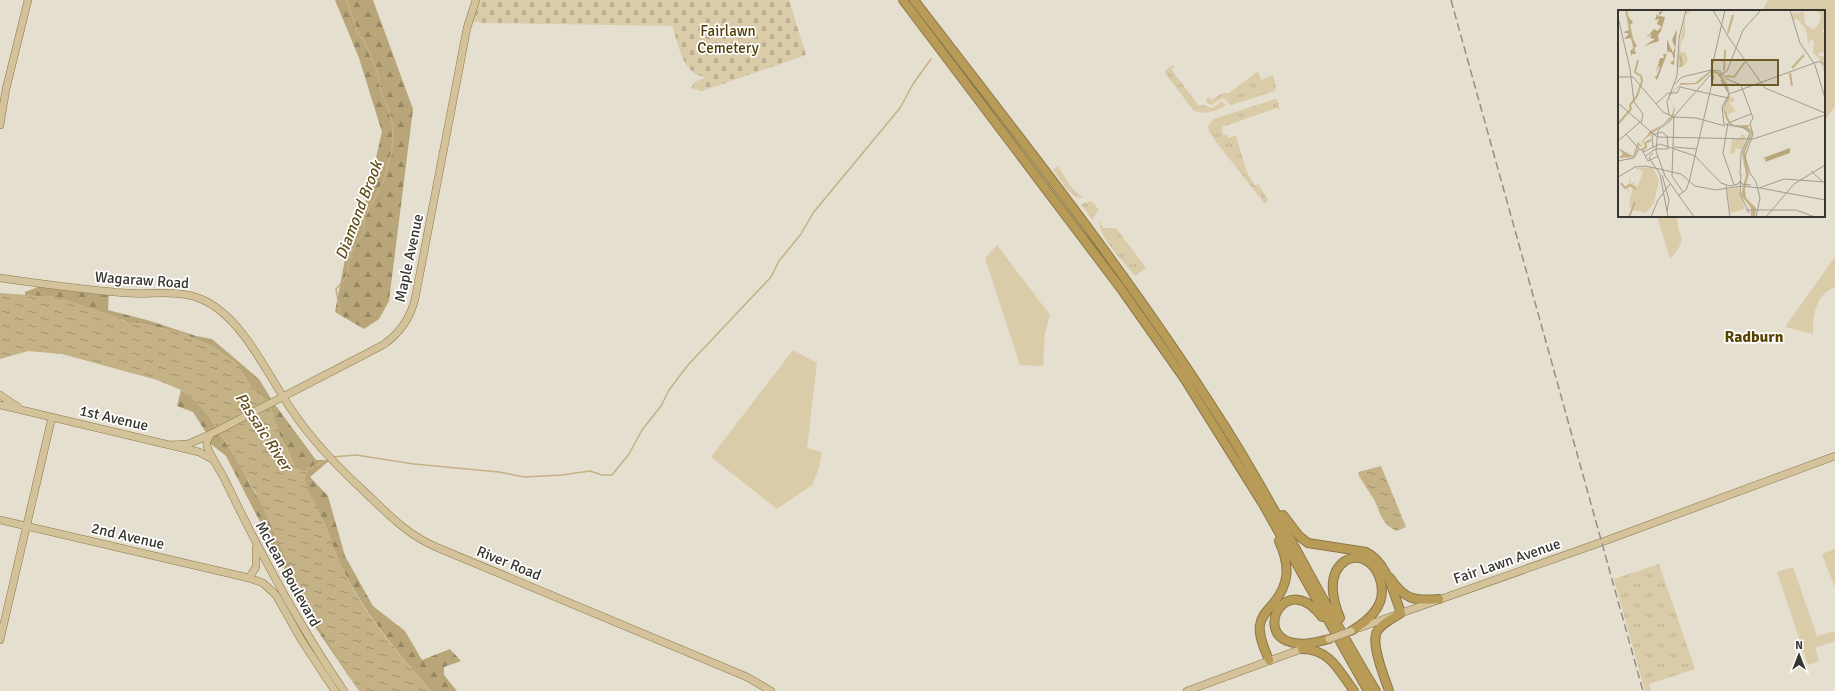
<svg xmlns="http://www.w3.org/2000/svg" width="1835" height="691" viewBox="0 0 1835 691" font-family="Signika,sans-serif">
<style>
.grass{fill:url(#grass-tufts)}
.forest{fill:url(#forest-firs)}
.cemetery{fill:url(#cemetery-stones)}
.park{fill:#dacba9}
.water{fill:url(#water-ripples)}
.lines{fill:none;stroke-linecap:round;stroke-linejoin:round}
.stream{stroke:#c4b185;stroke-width:1.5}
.major-casing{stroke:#8b7749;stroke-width:8}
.highway-casing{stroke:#8b7749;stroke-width:10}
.major{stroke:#d4c39a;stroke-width:7}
.highway{stroke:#b89b57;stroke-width:8}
.rail{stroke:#938f83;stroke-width:1.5;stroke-dasharray:8 4;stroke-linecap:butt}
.major-bridge-casing{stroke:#8b7749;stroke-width:8;stroke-linecap:butt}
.major-bridge{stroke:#d4c39a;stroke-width:7}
.labels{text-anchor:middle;stroke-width:3.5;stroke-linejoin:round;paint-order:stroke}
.park-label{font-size:15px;fill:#523e03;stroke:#fff}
.street-label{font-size:15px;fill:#37352f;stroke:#fff}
.water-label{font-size:16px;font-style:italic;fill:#65501c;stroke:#fff}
.neighbourhood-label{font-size:16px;font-weight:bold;fill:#584200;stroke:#fff}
.inset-river{fill:none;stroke:#c4b185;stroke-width:2}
.inset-road{fill:none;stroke:#9f9b8f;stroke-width:1}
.view{fill:#6e5a29;fill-opacity:0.15;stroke:#6e5a29;stroke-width:2}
.inset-edge{fill:none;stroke:#37352f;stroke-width:2}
</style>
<defs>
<pattern id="grass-tufts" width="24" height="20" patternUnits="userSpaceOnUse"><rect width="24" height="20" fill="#dacba9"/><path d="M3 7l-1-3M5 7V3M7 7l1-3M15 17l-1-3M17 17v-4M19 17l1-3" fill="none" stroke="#bcaf92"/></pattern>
<pattern id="forest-firs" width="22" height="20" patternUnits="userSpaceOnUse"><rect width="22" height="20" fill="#b8a579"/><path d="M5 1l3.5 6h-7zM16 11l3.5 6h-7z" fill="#968764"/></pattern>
<pattern id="cemetery-stones" width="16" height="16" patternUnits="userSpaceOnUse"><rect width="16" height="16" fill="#dacba9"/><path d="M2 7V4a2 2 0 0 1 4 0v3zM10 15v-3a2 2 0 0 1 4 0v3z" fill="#bcaf92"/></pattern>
<pattern id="water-ripples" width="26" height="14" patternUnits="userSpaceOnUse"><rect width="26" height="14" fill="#c4b185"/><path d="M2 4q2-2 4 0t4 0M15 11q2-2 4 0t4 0" fill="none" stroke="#a0916d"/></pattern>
</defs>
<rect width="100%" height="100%" fill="#e5dfcf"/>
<!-- grass -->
<path class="grass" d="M1173 65 1174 67 1171 69 1199 106 1202 105 1212 108 1222 101 1225 104V106C1216 111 1203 116 1193 110L1165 73V71Z
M1258 71 1261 80 1273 75 1276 87 1275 91 1231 105 1223 98 1211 105 1206 102 1208 97 1212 100 1222 93H1229Z
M1275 99H1277L1280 111 1277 108 1222 127 1223 135 1227 134 1228 138 1238 135 1236 137 1247 172 1255 186 1258 184 1268 200 1265 204 1216 142 1209 131 1208 126 1214 119Z
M1058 166 1071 187 1083 198C1070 199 1060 178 1053 170Z
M1092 201 1099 210 1094 216 1093 221 1081 204Z
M1100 221 1103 228H1116L1146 268 1135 276C1127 266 1095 232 1100 221Z
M1659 564 1695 669 1649 684 1651 691H1645L1614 579Z"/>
<!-- forest -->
<path class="forest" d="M335 0H373L413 109 389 301 379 319 364 329 335 312 345 259 366 201 382 132 359 58Z
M46 284 109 292 108 310 147 320 196 336 212 339 259 379 273 402 316 460H330L310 477 328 496 345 556 373 606 405 631 422 660 450 649 461 661 444 667V675L457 691H431C398 654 366 615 343 570 335 554 330 536 323 520 319 513 305 487 304 482 304 477 306 474 308 470L304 472 295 468 288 450 282 441 268 402 251 387 237 364 214 347 182 333 139 323 130 324 123 320 57 297 25 296V292Z
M181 390 193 399 205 410 234 456 268 515 309 610 359 691 311 621 226 456 212 445 198 441 207 434 193 412 177 406Z"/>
<!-- cemetery -->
<path class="cemetery" d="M476 0H789L806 55 702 91 691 88 695 82 706 77C682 75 679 44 672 26L485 23 468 21Z"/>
<!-- park -->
<path class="park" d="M1768 0H1835V106L1824 122V11H1762Z
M1657 216H1677C1677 241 1691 235 1670 259Z
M997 245 1050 315 1045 333 1043 366 1020 365 985 258Z
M1835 257V287C1815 295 1813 315 1813 334L1785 327Z
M793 350 817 363 807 448 822 452 819 468 812 485 777 509 711 457Z
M1835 549V588L1822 554Z
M1793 567 1817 636 1835 631V641L1815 648 1819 661 1808 665 1777 572Z"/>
<!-- water -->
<path class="water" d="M0 293 57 297 67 300 115 316 130 324 139 323 182 333 214 347 237 364 251 387 268 402 272 410 282 441 288 450 295 468 304 472 308 469C300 485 313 496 319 511 328 530 334 551 343 570 365 615 398 654 431 691H359L309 610 256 493 213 422 193 399 181 390 157 380 62 354 28 351 0 359Z
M1381 466 1406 527 1396 531 1387 525 1381 516 1375 501 1359 476 1358 472Z"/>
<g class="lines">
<!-- stream -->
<path class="stream" d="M340 312 336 289 346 278 351 253 364 231V219L384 180 392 151 393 127 389 110 381 92 378 74 364 40 358 34 347 0
M332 457 356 455 414 464 499 472 524 477 562 475 590 471 602 475H612L629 454 642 430 661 406 669 390 688 365 771 277 779 261 801 234 813 213 900 108 913 84 931 59
M308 469 329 459"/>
<!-- major casing -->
<g class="major-casing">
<path id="major" d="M0 125 6 89 28 0
M0 278C42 284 84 290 126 293 150 295 178 289 201 299 242 316 267 374 291 409 313 442 339 468 367 494 389 515 408 535 436 547L747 677 771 691
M0 395 18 407
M0 405 199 452 212 459
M211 434C208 438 206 441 207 445 207 451 222 473 225 480 260 553 298 624 344 691
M169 445 188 444 211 434 383 345C399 334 410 319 415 299L467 28 476 0
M0 520 249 578 263 583 276 595 302 641 335 691
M249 578 256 567V548
M1359 628 1602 542 1835 456
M0 640 52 417
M1187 691 1307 647"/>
</g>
<!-- highway casing -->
<g class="highway-casing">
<path id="highway" d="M903 0 1122 290 1184 378 1263 504 1368 691
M914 0C1020 138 1129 275 1222 422 1278 509 1322 603 1376 691
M1283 515 1299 536 1308 543 1366 552C1387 562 1393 592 1401 613 1393 618 1383 623 1378 630 1369 642 1385 678 1389 691
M1390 578C1405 600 1414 601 1439 599
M1322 617C1287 570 1254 632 1290 642 1303 646 1316 642 1329 639
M1340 618C1333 601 1326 574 1345 561 1350 558 1357 557 1363 559 1371 562 1376 569 1379 576 1389 602 1372 619 1351 631
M1302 649C1330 649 1339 671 1354 691
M1269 660C1265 650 1258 636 1260 625 1261 616 1268 610 1273 604 1290 583 1290 566 1279 541"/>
</g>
<!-- major -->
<use href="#major" class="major"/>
<!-- highway -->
<use href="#highway" class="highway"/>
<!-- rail -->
<path class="rail" d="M1451 0 1643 691"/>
<!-- major-bridge casing -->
<g class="major-bridge-casing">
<path id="major-bridge" d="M1329 639 1351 631"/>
</g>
<!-- major-bridge -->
<use href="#major-bridge" class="major-bridge"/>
</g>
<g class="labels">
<!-- park labels -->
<g class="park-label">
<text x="728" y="36">Fairlawn<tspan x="728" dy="17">Cemetery</tspan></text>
</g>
<!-- street labels -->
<g class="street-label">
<text transform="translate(409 258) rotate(-78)" y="5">Maple Avenue</text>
<text transform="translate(142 280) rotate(4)" y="5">Wagaraw Road</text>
<text transform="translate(114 418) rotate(13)" y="5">1st Avenue</text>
<text transform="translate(128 536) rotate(13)" y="5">2nd Avenue</text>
<text transform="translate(1507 561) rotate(-19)" y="5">Fair Lawn Avenue</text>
<text transform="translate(509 563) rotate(22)" y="5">River Road</text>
<text transform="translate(288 574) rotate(61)" y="5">McLean Boulevard</text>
</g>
<!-- water labels -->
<g class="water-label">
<text transform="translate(358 210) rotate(-69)" y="6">Diamond Brook</text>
<text transform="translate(264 431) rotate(57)" y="6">Passaic River</text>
</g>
<!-- neighbourhood labels -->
<g class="neighbourhood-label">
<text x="1754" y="342">Radburn</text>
</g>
</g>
<!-- overview -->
<g transform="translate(1618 10)">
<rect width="207" height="207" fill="#e5dfcf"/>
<path d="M8 0 11 8 15 12 12 15 13 26 19 36 16 38 18 44H14V47L12 41 16 38 15 32 13 28 6 29 11 24 5 22 11 20ZM45 1 41 6 47 7 43 21 40 25 41 31 26 36 37 29 32 28 34 24 28 28 36 19 40 21 41 18 42 20 43 16 39 14 41 9 37 10 39 4 41 7V2ZM59 19 56 55 52 53 56 50 54 43 50 41 39 70 36 66 38 67 42 58 41 56 38 63 42 48H46L45 44H49V29L55 43 57 37 54 30ZM172 138V143L147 152 148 148 145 149V148Z" fill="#b8a579"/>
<path d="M120 177 127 199 113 203 109 180Z" fill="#dacba9"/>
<path d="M68 0 73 1 67 5V26L63 33 62 42H67L70 49 67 55 58 56ZM175 0 176 3 186 2 187 14 196 20 202 12 203 5 199 1 207 0V18L204 22 207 24V42L200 43 201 46H207V65L201 48 195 43 196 31 193 29 190 34 188 19 179 9 174 10ZM114 86 117 91 111 93 118 101 108 105 107 97ZM123 124 128 126 124 140 118 138 116 144H112L114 129H122ZM34 157 41 169 36 193 28 203 14 200 11 194 15 177H10L12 184 7 177 11 174 12 168 13 173 17 172 16 176H20L25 161 17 158Z" fill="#dacba9"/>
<path d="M93 60 103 63 110 76 112 88 106 98 112 112 116 115H132L130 117 135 122 127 142 131 164 127 178 128 188 138 198 137 207H133V198L123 185 128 165 124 143 133 123 124 117 113 115 108 109 105 98 111 84 100 64 92 63 79 74 63 75 55 81 51 88 57 99 55 107 26 130 23 137 21 135 16 147 0 148 5 144 0 138 15 146 20 132 23 136 25 130 29 126 31 122 44 115 54 105 56 98 51 87 53 82 63 74 62 73H77Z" fill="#c4b185"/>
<path class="inset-river" d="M8 0 16 37 15 43M110 23 115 5M61 57 64 55 62 45M174 58 186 45M106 61 107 40M172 63 174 76M108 66 116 67 127 52M0 114 13 99 12 95 19 86 24 71 23 66 17 62 20 50M24 140 28 137 27 133 33 130M3 173 7 178 12 175 18 179M11 207 17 192"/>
<path class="inset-road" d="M95 0 111 28 147 78 207 103M172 0 182 33 197 55 207 88M0 7 12 59 16 92 25 104 23 113M93 61 107 0M100 66 109 61 125 20 143 0M0 67H15L45 102 56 107 78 108 107 116M103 70 111 84 104 97 106 114 126 118 132 123 123 143 122 165M57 74 64 67 93 60 102 61 109 69 123 75 135 108 132 114 135 124 127 147 132 163 138 172 142 188 138 207M111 84 199 52H204L207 56M0 93 39 127M38 94 50 83H59L62 77 110 88M51 105 49 92 59 66 61 28 68 0M56 107 54 166 65 182M8 124 21 139M39 127 135 129 207 105M0 131 22 112M35 137 34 125 44 122 49 126 50 138M56 137 79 139M21 139 24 140 30 151 40 146M25 142 42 134 77 146 103 173 112 176 120 174 122 171 124 174 133 175M35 143 31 148 42 164 50 207M28 146 37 139H51M0 151 16 148 21 139M193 161 204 171M123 164 122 184 131 203M44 165 51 190 49 201M0 167 17 157 28 156 63 164 77 176 98 180 123 176 141 178 166 169 207 172M116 175 105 143 110 113 133 104M108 176 112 207M142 178 207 190M61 185 68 180 71 172 96 65M128 200H178L197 207M33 207 40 190 52 174M76 207 47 166 38 141 40 120 52 111 94 63M148 207 176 174 207 155"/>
<path class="view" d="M94 50H160V75H94Z"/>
<rect width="207" height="207" class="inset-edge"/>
</g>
<!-- north arrow -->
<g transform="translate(1799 655)" stroke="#ffffff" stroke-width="3" paint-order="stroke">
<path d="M0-3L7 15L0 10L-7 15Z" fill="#37352f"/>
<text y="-6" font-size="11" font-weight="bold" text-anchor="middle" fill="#37352f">N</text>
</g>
</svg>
